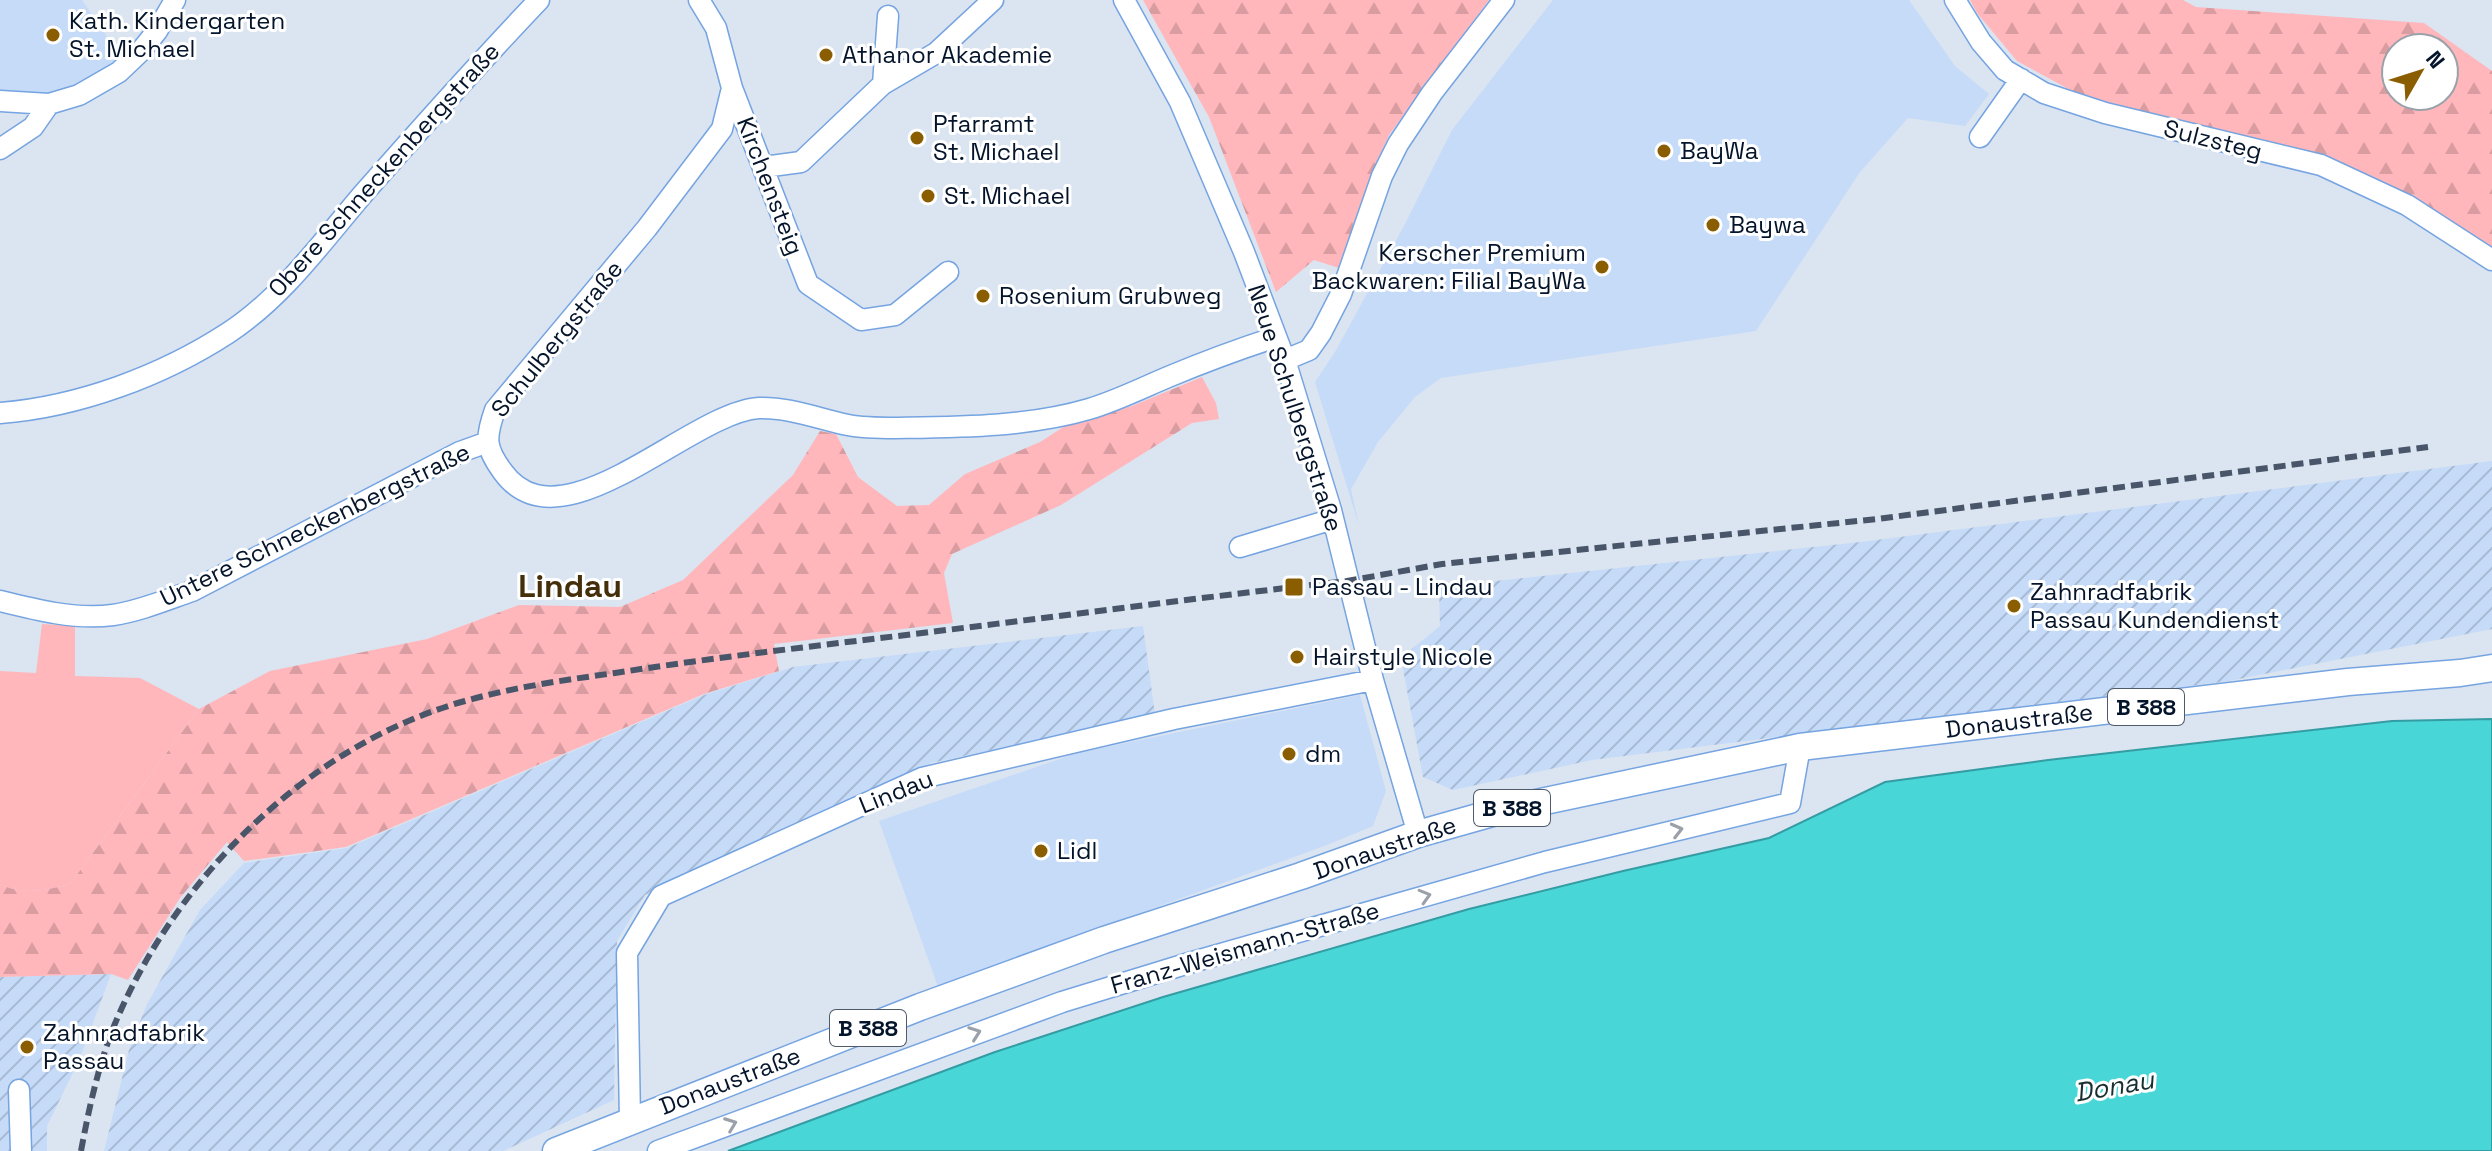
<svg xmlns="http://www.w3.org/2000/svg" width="2492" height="1151" viewBox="0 0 2492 1151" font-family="'Space Grotesk',sans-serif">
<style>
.built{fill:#c6dbf8}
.industrial{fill:url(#industrial-furrows)}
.green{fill:#ffb7bb}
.forest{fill:url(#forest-firs);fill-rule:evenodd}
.water{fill:#49d6d7;stroke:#349ca3;stroke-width:2}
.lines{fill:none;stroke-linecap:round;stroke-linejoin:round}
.minor-casing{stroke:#75a4e1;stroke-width:23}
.major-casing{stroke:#75a4e1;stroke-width:29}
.minor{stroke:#fff;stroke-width:20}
.major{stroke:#fff;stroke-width:26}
.rail{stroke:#49566a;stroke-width:6;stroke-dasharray:12 6;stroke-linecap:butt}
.oneway{stroke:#9ba1aa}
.poi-dot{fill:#8b5d01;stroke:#fff;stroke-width:3}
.labels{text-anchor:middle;stroke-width:6;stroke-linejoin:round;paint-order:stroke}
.shield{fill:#fff;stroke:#4f5a6b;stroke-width:2}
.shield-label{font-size:22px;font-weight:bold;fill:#04142b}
.poi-label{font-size:24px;fill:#04142b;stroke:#fff;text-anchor:start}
.street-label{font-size:24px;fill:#04142b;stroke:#fff}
.water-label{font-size:26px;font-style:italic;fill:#172f2f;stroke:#fff}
.district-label{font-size:32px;font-weight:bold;fill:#452f0a;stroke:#fff}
</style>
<defs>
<pattern id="industrial-furrows" width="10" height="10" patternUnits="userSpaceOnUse" patternTransform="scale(2)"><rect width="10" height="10" fill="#c6dbf8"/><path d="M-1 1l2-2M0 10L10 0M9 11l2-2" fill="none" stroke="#a8bbd5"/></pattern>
<pattern id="forest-firs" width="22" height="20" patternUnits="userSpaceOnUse" patternTransform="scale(2)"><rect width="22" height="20" fill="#ffb7bb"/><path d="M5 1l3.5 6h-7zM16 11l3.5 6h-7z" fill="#d99ca1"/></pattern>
</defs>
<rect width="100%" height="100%" fill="#dbe4f1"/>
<!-- built -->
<path class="built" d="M0 0H82L130 70 77 100H0Z
M1553 0H1909L1955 66 1989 94 1965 126 1908 118 1860 172 1756 331 1441 378 1415 397 1378 442 1351 489 1359 526 1315 382 1335 352 1405 224 1452 130Z
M1360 695 1386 791 1373 826 1327 845 938 987 879 821 1077 753Z"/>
<!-- industrial -->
<path class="industrial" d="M2492 461V629L2229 681 1592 760 1453 790 1423 777 1401 658 1440 626 1439 587 1861 542Z
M1143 626 1155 715 931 763 645 895 617 941 614 1100 503 1151H104L129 1050 147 1004 200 910 244 863 347 848 704 695 793 667Z
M111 974 80 1058 47 1126V1151H0V977Z"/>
<!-- green -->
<path class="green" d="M42 624 75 626V676L140 678 199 709 70 884C46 890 24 896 0 884V671L36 673Z"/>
<!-- forest -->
<path class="forest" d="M1143 0H1489L1389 135 1373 171 1342 269 1314 260 1276 292 1209 117Z
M1970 0H2183L2196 7 2424 23 2492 71V252L2414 198 2087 99 2017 61 1977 13ZM2396 48H2444V96H2396Z
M1202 377 1216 403 1219 419 1192 423 1061 505 952 554 944 573 953 623 774 644 779 671 704 694 346 847 244 861 227 842 180 898 128 980 111 974 0 977V884C24 896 46 890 70 884L199 709 270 671 427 639 519 605 620 607 683 580 793 475 820 431 836 434 858 477 897 506 929 505 965 474 1040 442 1065 426 1132 406Z"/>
<!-- water -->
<path class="water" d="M2492 719V1151H728L995 1052 1163 997 1469 909 1623 871 1769 838 1885 782 2048 760 2392 721Z"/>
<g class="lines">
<!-- minor casing -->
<g class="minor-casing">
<path id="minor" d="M699 0 716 28 732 88 722 129 647 228 495 410C485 438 485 448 503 472 561 552 690 412 759 408 789 407 819 419 848 425 863 428 881 428 896 428 959 427 1028 427 1089 409 1116 401 1142 388 1168 377 1204 362 1239 349 1276 337
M1124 0 1180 102 1244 252 1285 360 1331 510 1373 680 1418 834
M1955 0 1981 42 2005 70 2044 93 2105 113 2321 165 2407 205 2492 260
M883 84 936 53 993 0
M732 88 808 284 861 320 895 315 948 272
M0 101 49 104
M1980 137 2021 79
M0 149 33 127 49 104 79 95 119 72 140 52 157 31 175 0
M764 167 801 162 883 84 888 16
M1285 360 1309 350 1321 333 1341 294 1382 176 1398 144 1432 93 1504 0
M0 413C78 407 162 376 228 333 282 298 322 242 363 194 421 128 479 63 539 0
M1240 547 1333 519
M0 601C36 610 76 620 113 615 140 611 166 600 192 591L460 452 488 442
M19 1090 21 1151
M630 1120 627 953 661 896 922 778 1174 719 1373 680
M658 1151 1062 1002 1189 963 1545 862 1790 803 1800 747"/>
</g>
<!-- major casing -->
<g class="major-casing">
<path id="major" d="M556 1151 920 1007 1104 940 1301 876 1418 834 1503 810 1800 747 2348 682 2460 673 2492 668"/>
</g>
<!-- minor -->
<use href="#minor" class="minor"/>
<!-- major -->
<use href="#major" class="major"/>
<!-- rail -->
<path class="rail" d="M81 1151C89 1108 98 1067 114 1026 175 878 309 744 465 701 514 687 565 680 615 673 698 660 781 650 864 640 1025 621 1185 599 1347 581L1442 564 1877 519 2428 447"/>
</g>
<!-- one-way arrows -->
<defs><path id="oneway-chevron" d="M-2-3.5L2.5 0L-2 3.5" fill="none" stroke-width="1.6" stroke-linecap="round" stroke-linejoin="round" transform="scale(2)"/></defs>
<g class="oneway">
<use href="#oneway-chevron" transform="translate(1677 830) rotate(-14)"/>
<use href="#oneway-chevron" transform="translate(1425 896) rotate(-16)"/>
<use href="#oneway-chevron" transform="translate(975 1033) rotate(-20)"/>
<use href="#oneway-chevron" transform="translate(731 1124) rotate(-21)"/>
</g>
<!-- markers -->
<g class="poi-dot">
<circle cx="53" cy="35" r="8"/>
<circle cx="826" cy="55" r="8"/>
<circle cx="917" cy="138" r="8"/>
<circle cx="1664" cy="151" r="8"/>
<circle cx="928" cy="196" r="8"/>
<circle cx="1713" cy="225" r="8"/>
<circle cx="1602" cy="267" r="8"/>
<circle cx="983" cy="296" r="8"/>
<rect x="1284" y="577" width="20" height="20" rx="4"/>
<circle cx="2014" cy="606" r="8"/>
<circle cx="1297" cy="657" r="8"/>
<circle cx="1289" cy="754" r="8"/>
<circle cx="1041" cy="851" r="8"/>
<circle cx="27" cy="1047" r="8"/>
</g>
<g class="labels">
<!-- shield labels -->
<g class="shield">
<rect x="2108" y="689" width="76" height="36" rx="6"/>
<rect x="1474" y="790" width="76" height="36" rx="6"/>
<rect x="830" y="1010" width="76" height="36" rx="6"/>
</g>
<g class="shield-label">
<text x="2146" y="715">B 388</text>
<text x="1512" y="816">B 388</text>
<text x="868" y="1036">B 388</text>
</g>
<!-- poi labels -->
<g class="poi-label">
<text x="69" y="29">Kath. Kindergarten<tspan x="69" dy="28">St. Michael</tspan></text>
<text x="842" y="63">Athanor Akademie</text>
<text x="933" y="132">Pfarramt<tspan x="933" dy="28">St. Michael</tspan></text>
<text x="1680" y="159">BayWa</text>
<text x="944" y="204">St. Michael</text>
<text x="1729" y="233">Baywa</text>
<text x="1586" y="261" text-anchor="end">Kerscher Premium<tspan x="1586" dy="28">Backwaren: Filial BayWa</tspan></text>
<text x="999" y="304">Rosenium Grubweg</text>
<text x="1312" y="595">Passau - Lindau</text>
<text x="2030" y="600">Zahnradfabrik<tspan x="2030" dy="28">Passau Kundendienst</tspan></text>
<text x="1313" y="665">Hairstyle Nicole</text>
<text x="1305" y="762">dm</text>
<text x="1057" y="859">Lidl</text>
<text x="43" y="1041">Zahnradfabrik<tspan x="43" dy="28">Passau</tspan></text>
</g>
<!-- street labels -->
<g class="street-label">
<text transform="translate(2213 140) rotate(14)" y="8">Sulzsteg</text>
<text transform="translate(384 170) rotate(-48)" y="8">Obere Schneckenbergstraße</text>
<text transform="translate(770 186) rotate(69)" y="8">Kirchensteig</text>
<text transform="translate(557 339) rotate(-51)" y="8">Schulbergstraße</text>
<text transform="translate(1295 408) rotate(72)" y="8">Neue Schulbergstraße</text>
<text transform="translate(315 525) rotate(-26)" y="8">Untere Schneckenbergstraße</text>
<text transform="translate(2019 721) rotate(-7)" y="8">Donaustraße</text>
<text transform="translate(896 792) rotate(-22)" y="8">Lindau</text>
<text transform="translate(1385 848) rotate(-19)" y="8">Donaustraße</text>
<text transform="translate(1245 948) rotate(-16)" y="8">Franz-Weismann-Straße</text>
<text transform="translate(730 1081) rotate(-21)" y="8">Donaustraße</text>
</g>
<!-- water labels -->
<g class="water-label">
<text transform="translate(2114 1086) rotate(-10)" y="9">Donau</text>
</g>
<!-- district labels -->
<g class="district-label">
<text x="570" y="597">Lindau</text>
</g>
</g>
<!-- north arrow -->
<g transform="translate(2420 72) rotate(51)"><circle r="38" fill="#ffffff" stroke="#9ba1aa" stroke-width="2"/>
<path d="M0-6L14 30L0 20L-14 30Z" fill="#8b5d01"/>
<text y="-12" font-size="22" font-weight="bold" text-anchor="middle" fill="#04142b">N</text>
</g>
</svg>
